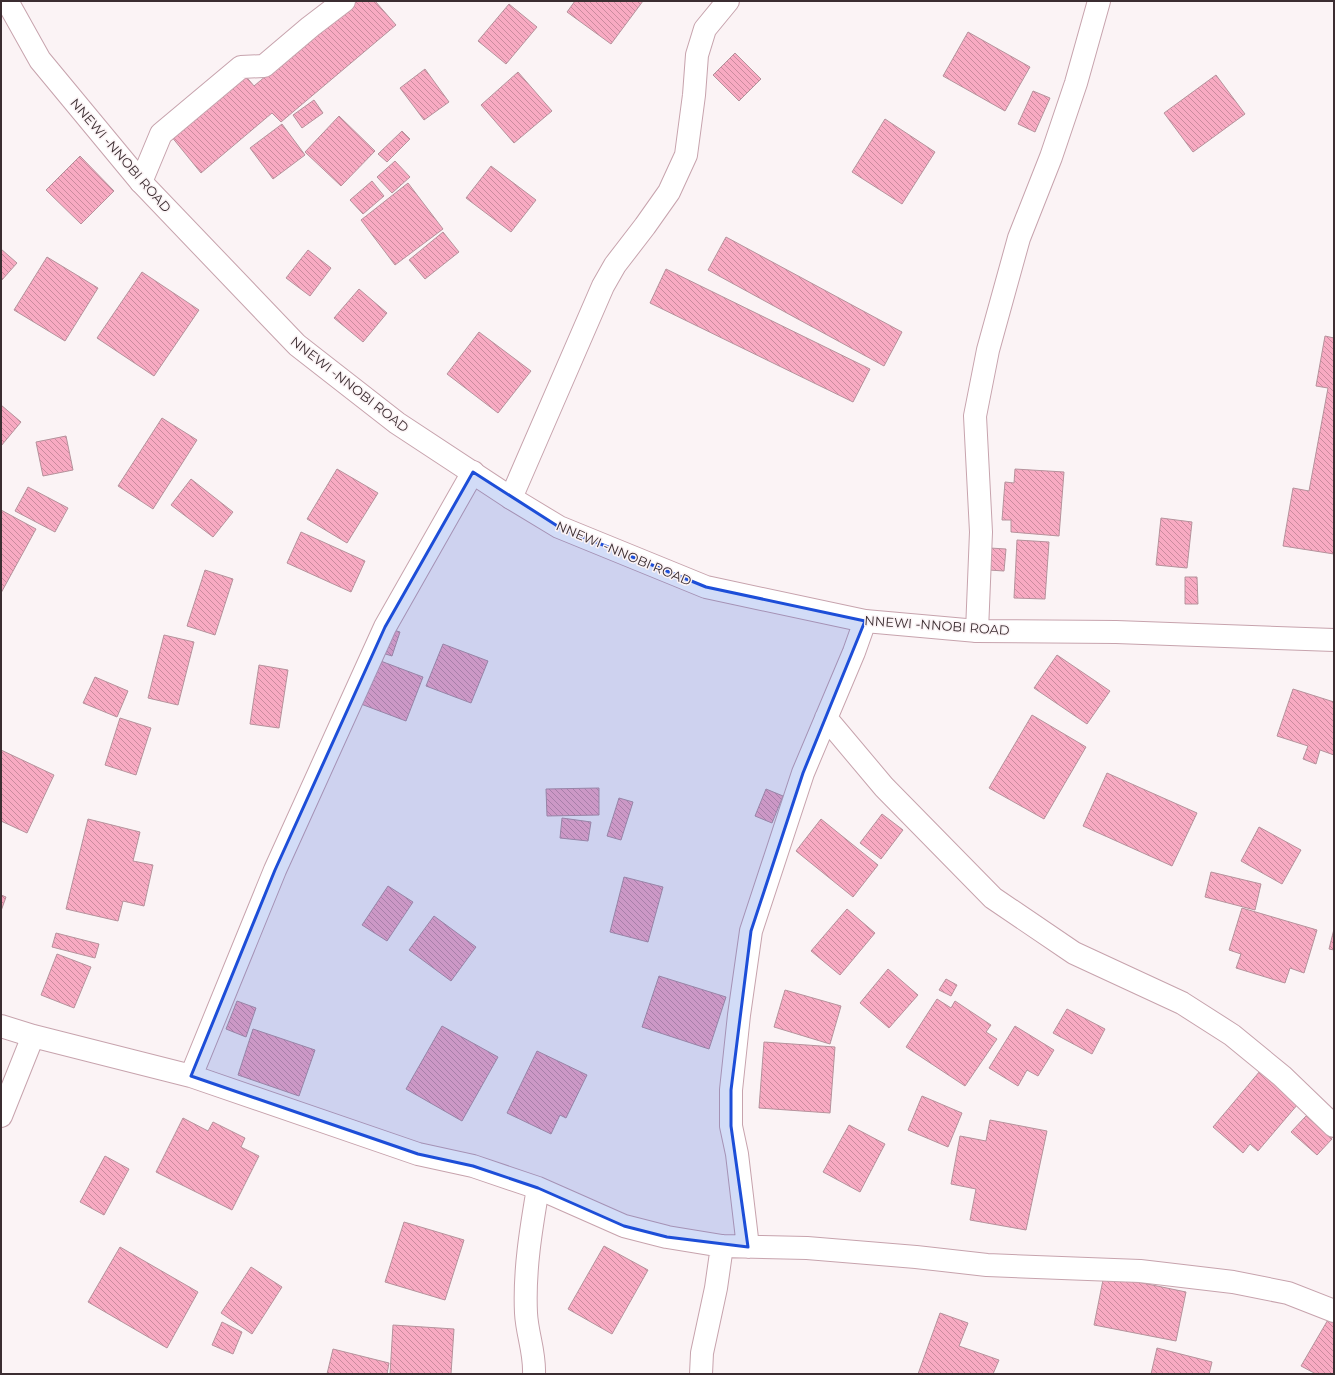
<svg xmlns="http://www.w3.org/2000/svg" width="1335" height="1375" viewBox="0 0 1335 1375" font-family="Montserrat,sans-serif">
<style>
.building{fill:url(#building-back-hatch);stroke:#b6929c}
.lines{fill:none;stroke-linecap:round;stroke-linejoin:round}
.minor-casing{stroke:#c7a3ad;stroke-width:24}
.secondary-casing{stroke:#c7a3ad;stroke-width:24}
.minor{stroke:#fff;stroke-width:22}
.secondary{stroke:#fff;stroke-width:22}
.marked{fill:#1d4ed8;fill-opacity:0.2;stroke:#1d4ed8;stroke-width:3;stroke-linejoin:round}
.labels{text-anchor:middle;stroke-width:3;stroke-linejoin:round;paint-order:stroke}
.street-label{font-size:13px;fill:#3b2d31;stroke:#fbf3f5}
</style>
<defs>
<pattern id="building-back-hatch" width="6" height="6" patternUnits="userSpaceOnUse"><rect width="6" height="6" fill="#f8aac2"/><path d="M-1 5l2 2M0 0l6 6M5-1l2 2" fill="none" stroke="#ca8b9e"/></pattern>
</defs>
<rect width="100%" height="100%" fill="#fbf3f5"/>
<!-- building -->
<path class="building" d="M355 1H375L396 25 281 122 272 113 201 173 171 136 244 74 254 86Z
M575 1H643L611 44 567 12Z
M509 4 537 27 506 64 478 41Z
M968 32 1030 67 1005 111 943 76Z
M735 53 761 79 739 101 713 75Z
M425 69 449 102 424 120 400 88Z
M518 72 552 111 514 143 481 105Z
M1216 75 1245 114 1193 152 1164 113Z
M1033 91 1050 98 1035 132 1018 124Z
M314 100 323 113 302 128 293 115Z
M339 116 375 151 341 186 305 152Z
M885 119 935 152 902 204 852 172Z
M282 124 305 155 273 179 250 148Z
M402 131 410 139 387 162 378 154Z
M80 156 114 191 81 224 46 190Z
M395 161 410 177 392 193 377 177Z
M491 166 536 200 511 232 466 198Z
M372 181 384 196 363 214 350 200Z
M408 183 443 229 395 265 361 220Z
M443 232 459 252 425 279 409 260Z
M726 237 902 332 884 366 708 270Z
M1 249 17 263 1 281Z
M308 250 331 268 310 296 286 278Z
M47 257 98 288 65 341 14 310Z
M666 269 870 369 853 402 650 303Z
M142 272 199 310 154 376 97 338Z
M359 289 387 313 363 342 334 318Z
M479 332 531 371 498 413 447 374Z
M1325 336 1334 338V554L1283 546 1293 488 1309 491 1328 388 1316 386Z
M1 405 21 422 1 446Z
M162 418 197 440 153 509 118 486Z
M66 436 73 470 43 476 36 442Z
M337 469 378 493 347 543 307 519Z
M1015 469 1064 472 1059 536 1011 532V520H1002L1005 482 1014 483Z
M191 479 233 512 213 537 171 505Z
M28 487 68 508 55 532 15 511Z
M1 510 36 529 1 593Z
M1161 518 1192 522 1187 568 1156 565Z
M301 532 365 561 351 592 287 563Z
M1017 540 1049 542 1045 599 1014 598Z
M990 548 1006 549 1004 571 989 570Z
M205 570 233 579 215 635 187 626Z
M1185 577H1197L1198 604H1185Z
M387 628 400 632 392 656 379 652Z
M164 635 194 642 178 705 148 698Z
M443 644 488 661 471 703 426 686Z
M1057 655 1110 691 1087 724 1034 688Z
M378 660 423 677 406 721 361 704Z
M259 665 288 670 279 728 250 724Z
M95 677 128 691 117 717 83 703Z
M1293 689 1334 702V755L1320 750 1316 764 1303 759 1308 746 1277 736Z
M1032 715 1086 747 1044 819 989 788Z
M120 718 151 728 136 775 105 765Z
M1 750 54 775 27 833 1 821Z
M1107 773 1197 813 1172 866 1083 826Z
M599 788V815L547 816 546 789Z
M766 789 783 796 772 823 755 816Z
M619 798 633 802 621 840 607 836Z
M882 814 903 830 881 859 860 843Z
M562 818 591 822 588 841 560 838Z
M88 819 140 832 133 861 153 865 144 906 123 901 118 921 66 909Z
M821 819 878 865 853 897 796 851Z
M1259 827 1301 850 1282 884 1241 861Z
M1211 872 1261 884 1255 910 1205 897Z
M624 877 663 887 648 942 610 932Z
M388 886 413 902 387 941 362 925Z
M1 895 6 897 1 911Z
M1242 908 1317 930 1304 973 1290 968 1285 983 1236 968 1241 954 1229 950Z
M847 909 875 933 840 975 811 951Z
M434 916 476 947 451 981 409 950Z
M1334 929V950L1329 949Z
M56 933 99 944 95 958 52 947Z
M57 954 91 967 74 1008 41 995Z
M888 969 918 995 889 1028 860 1003Z
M659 976 726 997 709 1049 642 1027Z
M946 979 957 985 951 996 939 990Z
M785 990 841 1006 830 1044 774 1027Z
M937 999 951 1008 955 1001 991 1025 986 1032 997 1039 965 1086 906 1047Z
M237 1001 256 1008 246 1037 226 1029Z
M1067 1009 1105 1029 1092 1054 1053 1033Z
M442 1026 498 1057 462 1121 406 1089Z
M1015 1026 1054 1050 1038 1076 1027 1070 1018 1086 989 1068Z
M253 1029 315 1050 299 1096 238 1075Z
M764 1042 835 1047 830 1113 759 1108Z
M537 1051 587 1075 566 1118 560 1115 551 1134 507 1113Z
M1260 1071 1298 1104 1258 1151 1250 1144 1243 1153 1213 1127Z
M922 1096 962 1113 948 1147 908 1130Z
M1306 1116 1332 1139 1317 1155 1291 1132Z
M183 1118 208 1131 213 1122 245 1138 241 1147 259 1156 232 1210 156 1172Z
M990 1120 1047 1131 1026 1230 970 1220 976 1189 951 1184 960 1136 986 1141Z
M849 1125 885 1144 860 1192 823 1172Z
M105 1156 129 1169 104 1215 80 1202Z
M404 1222 464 1240 445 1300 385 1282Z
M604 1246 648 1270 612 1334 568 1309Z
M120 1247 198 1292 167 1348 88 1302Z
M251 1267 282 1287 252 1334 221 1313Z
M1104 1275 1186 1292 1176 1341 1094 1325Z
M940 1313 968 1323 959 1346 999 1360 993 1374H918Z
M1329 1318 1334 1321V1374H1316L1301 1366Z
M222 1322 242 1332 233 1354 212 1345Z
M393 1325 454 1329 451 1374H390Z
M1157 1348 1212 1362 1209 1374H1151Z
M333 1349 389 1363 387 1374H327Z"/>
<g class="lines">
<!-- minor casing -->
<g class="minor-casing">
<path id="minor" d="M141 182 161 134 241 67 264 66 310 27 344 1
M511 498 603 286 615 265 645 226 669 192 686 155 694 95 697 55 705 29 728 1
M977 631 981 532 975 416 988 350 1019 238 1051 157 1076 83 1099 1
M826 718 884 787 993 898 1074 953 1182 1003 1232 1035 1282 1076 1334 1126
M1 1026 33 1036 191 1076 418 1154 473 1166 538 1188 624 1226 667 1237 722 1246 807 1248 916 1257 987 1265 1140 1271 1233 1282 1288 1293 1334 1311
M191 1076 275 870 385 627 473 472
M1 1116 33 1036
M748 1247 737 1154 731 1126V1090L739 1015 751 931 803 773 854 652 865 621
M534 1374C535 1352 527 1334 526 1313 524 1271 531 1229 538 1188
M701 1374 702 1353 716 1288 722 1246"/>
</g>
<!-- secondary casing -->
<g class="secondary-casing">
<path id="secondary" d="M7 1 40 60 141 182 297 345 397 423 511 498 559 527 706 587 865 621 977 631 1116 632 1334 640"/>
</g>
<!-- minor -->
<use href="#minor" class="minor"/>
<!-- secondary -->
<use href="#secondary" class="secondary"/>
</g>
<!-- marked area -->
<path class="marked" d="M473 472 559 527 706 587 865 621 803 773 751 931 731 1090V1126L748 1247 667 1237 624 1226 538 1188 473 1166 418 1154 191 1076 275 870 385 627Z"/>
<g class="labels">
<!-- street labels -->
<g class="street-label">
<text transform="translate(121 155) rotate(49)" y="5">NNEWI -NNOBI ROAD</text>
<text transform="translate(350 384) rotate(38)" y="5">NNEWI -NNOBI ROAD</text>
<text transform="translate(624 553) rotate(23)" y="5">NNEWI -NNOBI ROAD</text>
<text transform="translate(937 625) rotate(4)" y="5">NNEWI -NNOBI ROAD</text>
</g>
</g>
<!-- border -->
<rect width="1335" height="1375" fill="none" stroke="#3b2d31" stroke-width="4"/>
</svg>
